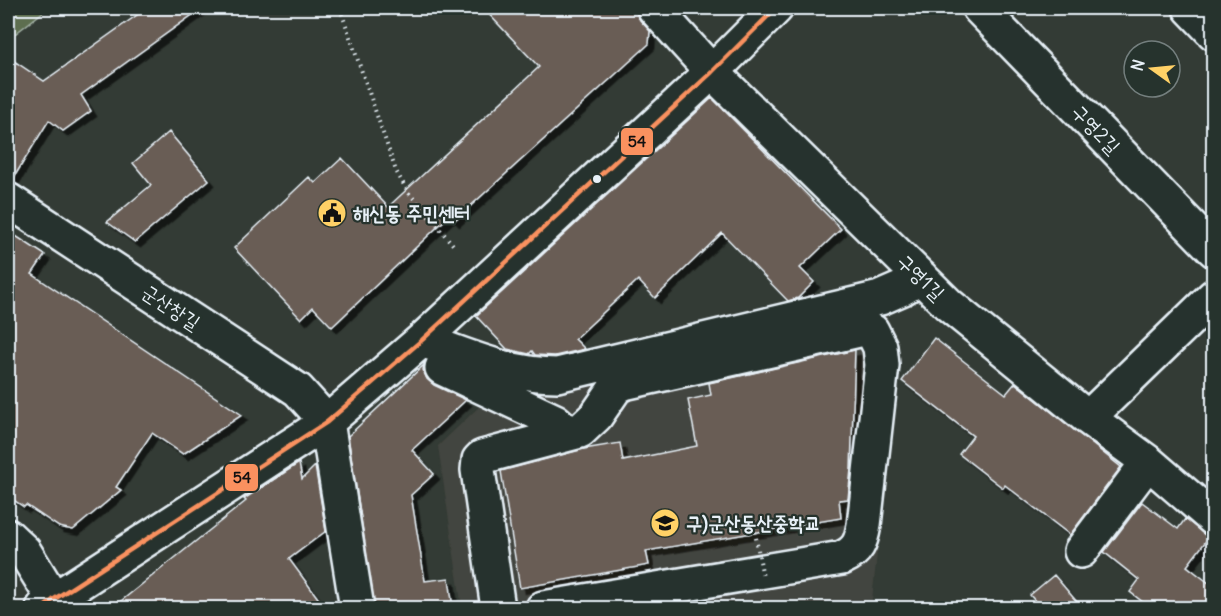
<svg xmlns="http://www.w3.org/2000/svg" width="1221" height="616" viewBox="0 0 1221 616" font-family="Delius,'Poor Story',sans-serif">
<style>
.built{fill:#43453f}
.green{fill:#5d6e50;stroke:#a2b0a4;stroke-width:1.5}
.building{fill:#695d55;stroke:#e8f1f8;stroke-width:1.5;filter:url(#shadow)}
.lines{fill:none;stroke-linecap:round;stroke-linejoin:round}
.minor-casing{stroke:#e8f1f8;stroke-width:38}
.path{stroke:#e8f1f8;stroke-width:4;stroke-dasharray:1.5 4.5;stroke-linecap:butt}
.minor{stroke:#26332d;stroke-width:33}
.path-bridge{stroke:#e8f1f8;stroke-width:4;stroke-dasharray:1.5 4.5;stroke-linecap:butt}
.bus-1-casing{stroke:#26332d;stroke-width:9}
.bus-1{stroke:#fa915f;stroke-width:4.5}
.bus-dot{fill:#e8f1f8;stroke:#26332d;stroke-width:2}
.labels{text-anchor:middle;stroke-width:4.5;stroke-linejoin:round;paint-order:stroke}
.street-label{font-size:20px;fill:#e8f1f8;stroke:#26332d}
.poi-label{font-size:20px;font-weight:bold;fill:#e8f1f8;stroke:#26332d;text-anchor:start}
.line-badge{stroke:#26332d;stroke-width:2}
.pale-badge-label{font-size:16px;text-anchor:middle;font-weight:bold;fill:#111}
</style>
<defs>
<filter id="shadow"><feDropShadow dx="5.5" dy="5.5" stdDeviation="0" flood-color="#0009"/></filter>
</defs>
<rect width="100%" height="100%" fill="#333b35"/>
<filter id="ink" filterUnits="userSpaceOnUse"><feTurbulence type="fractalNoise" baseFrequency=".0167" numOctaves="2"/><feDisplacementMap in="SourceGraphic" scale="12" xChannelSelector="R" yChannelSelector="G"/><feConvolveMatrix kernelMatrix="1 2 1 2 8 2 1 2 1" color-interpolation-filters="sRGB"/></filter>
<g filter="url(#ink)">
<!-- built -->
<path class="built" d="M883 307 899 346 872 600 874 608H462L438 446 502 385 524 393Z"/>
<!-- green -->
<path class="green" d="M8 8H48L11 37 8 35Z"/>
<!-- building -->
<path class="building" d="M147 8H202L81 95 91 111 63 131 49 120 11 182H8V57L44 81Z
M483 8H635L640 20 650 31 649 44 454 221 449 216 332 327 313 307 301 319 234 248 309 177 315 183 342 158 388 207 539 67Z
M712 98 841 229 800 268 814 282 798 298 788 301 722 233 655 298 638 280 575 339 585 349 555 356 535 355 532 351 529 354 507 349 476 316Z
M169 132 209 180 135 242 107 222 151 185 133 163Z
M8 231 45 255 32 274 242 415 183 454 152 433 116 487 121 490 73 530 59 527 26 505 24 507 8 496Z
M934 338 1006 394 1015 383 1121 467 1070 535 1005 485 1003 488 959 454 973 436 902 381Z
M855 350 851 469 848 499 839 500 841 518 646 551 649 565 520 588 501 471 584 449 620 443 623 461 697 446 688 400 711 395 709 383Z
M424 365 423 370 427 379 434 385 466 400 412 450 434 474 411 495 425 581 449 578 453 609H375L348 436Z
M299 463 302 479 315 466 326 531 289 559 326 609H111L246 501 244 499Z
M1142 502 1178 529 1185 519 1209 537 1187 566 1214 587V609H1152L1130 592 1139 580 1104 552Z
M1054 575 1083 609H1042L1030 595Z"/>
<g class="lines">
<!-- minor casing -->
<g class="minor-casing">
<path id="minor" d="M654 8 712 72 949 305 1088 418 1148 462 1214 519
M979 8 1214 250
M1190 8 1214 33
M8 200 298 390 327 422 357 608
M422 340C467 356 508 375 557 375L880 298 903 288 921 277
M442 368 555 421 562 427 566 434
M1088 418 1214 296
M8 536 24 551 59 608
M1081 551 1148 462
M43 608 53 600 327 422 422 340 712 72 776 8
M498 608 478 470 479 460 482 457 580 431 596 416 616 387 624 383 864 329 872 331 880 347 882 365 864 525C861 542 858 551 842 558L543 608"/>
</g>
<!-- path -->
<path class="path" d="M340 8 396 171 408 192 455 247"/>
<!-- minor -->
<use href="#minor" class="minor"/>
<!-- path-bridge -->
<path class="path-bridge" d="M755 532 763 578"/>
<!-- bus-1 casing -->
<g class="bus-1-casing">
<path id="bus-1" d="M43 608 53 600 327 422 422 340 712 72 776 8"/>
</g>
<!-- bus-1 -->
<use href="#bus-1" class="bus-1"/>
</g>
</g>
<!-- icons -->
<defs>
<g id="civic-disc" transform="scale(1.5)"><circle r="9.5" fill="#ffd166" stroke="#26332d"/><path d="M-.6-6.5H3V-4.5H.6V-3L4-1V1h2V6H-6V1h2V-1L-.6-3ZM-1.2 2.5V6h2.4V2.5Z" fill="#111"/></g>
<g id="school-disc" transform="scale(1.5)"><circle r="9.5" fill="#ffd166" stroke="#26332d"/><path d="M0-5L7-2L0 1L-7-2ZM-4 1L0 2.5L4 1V4Q0 6-4 4Z" fill="#111"/></g>
</defs>
<g fill-rule="evenodd">
<use href="#civic-disc" x="332" y="213"/>
<use href="#school-disc" x="665" y="523"/>
</g>
<!-- markers -->
<circle class="bus-dot" cx="597" cy="179" r="5"/>
<g class="labels">
<!-- street labels -->
<g class="street-label">
<text transform="translate(1096 129) rotate(46)" y="7">구영2길</text>
<text transform="translate(921 277) rotate(44)" y="7">구영1길</text>
<text transform="translate(171 307) rotate(33)" y="7">군산창길</text>
</g>
<!-- poi labels -->
<g class="poi-label">
<text x="353" y="220">해신동 주민센터</text>
<text x="686" y="530">구)군산동산중학교</text>
</g>
</g>
<g class="line-badge">
<rect x="620" y="127" width="34" height="29" rx="6" fill="#fa915f"/>
<rect x="224" y="463" width="35" height="29" rx="6" fill="#fa915f"/>
</g>
<g class="pale-badge-label">
<text x="637" y="147">54</text>
<text x="242" y="483">54</text>
</g>
<!-- margin -->
<rect width="1221" height="616" fill="none" stroke="#26332d" stroke-width="30"/>
<rect x="15" y="15" width="1191" height="586" fill="none" stroke="#e8f1f8" stroke-width="2" filter="url(#ink)"/>
<!-- north arrow -->
<g transform="translate(1152 69) rotate(285)"><circle r="28" fill="#26332d" stroke="#747f7e" stroke-width="1.5"/>
<path d="M0-4.5L10 22L0 15L-10 22Z" fill="#ffd166"/>
<text y="-9" font-size="16" font-weight="bold" text-anchor="middle" fill="#e8f1f8">N</text>
</g>
</svg>
